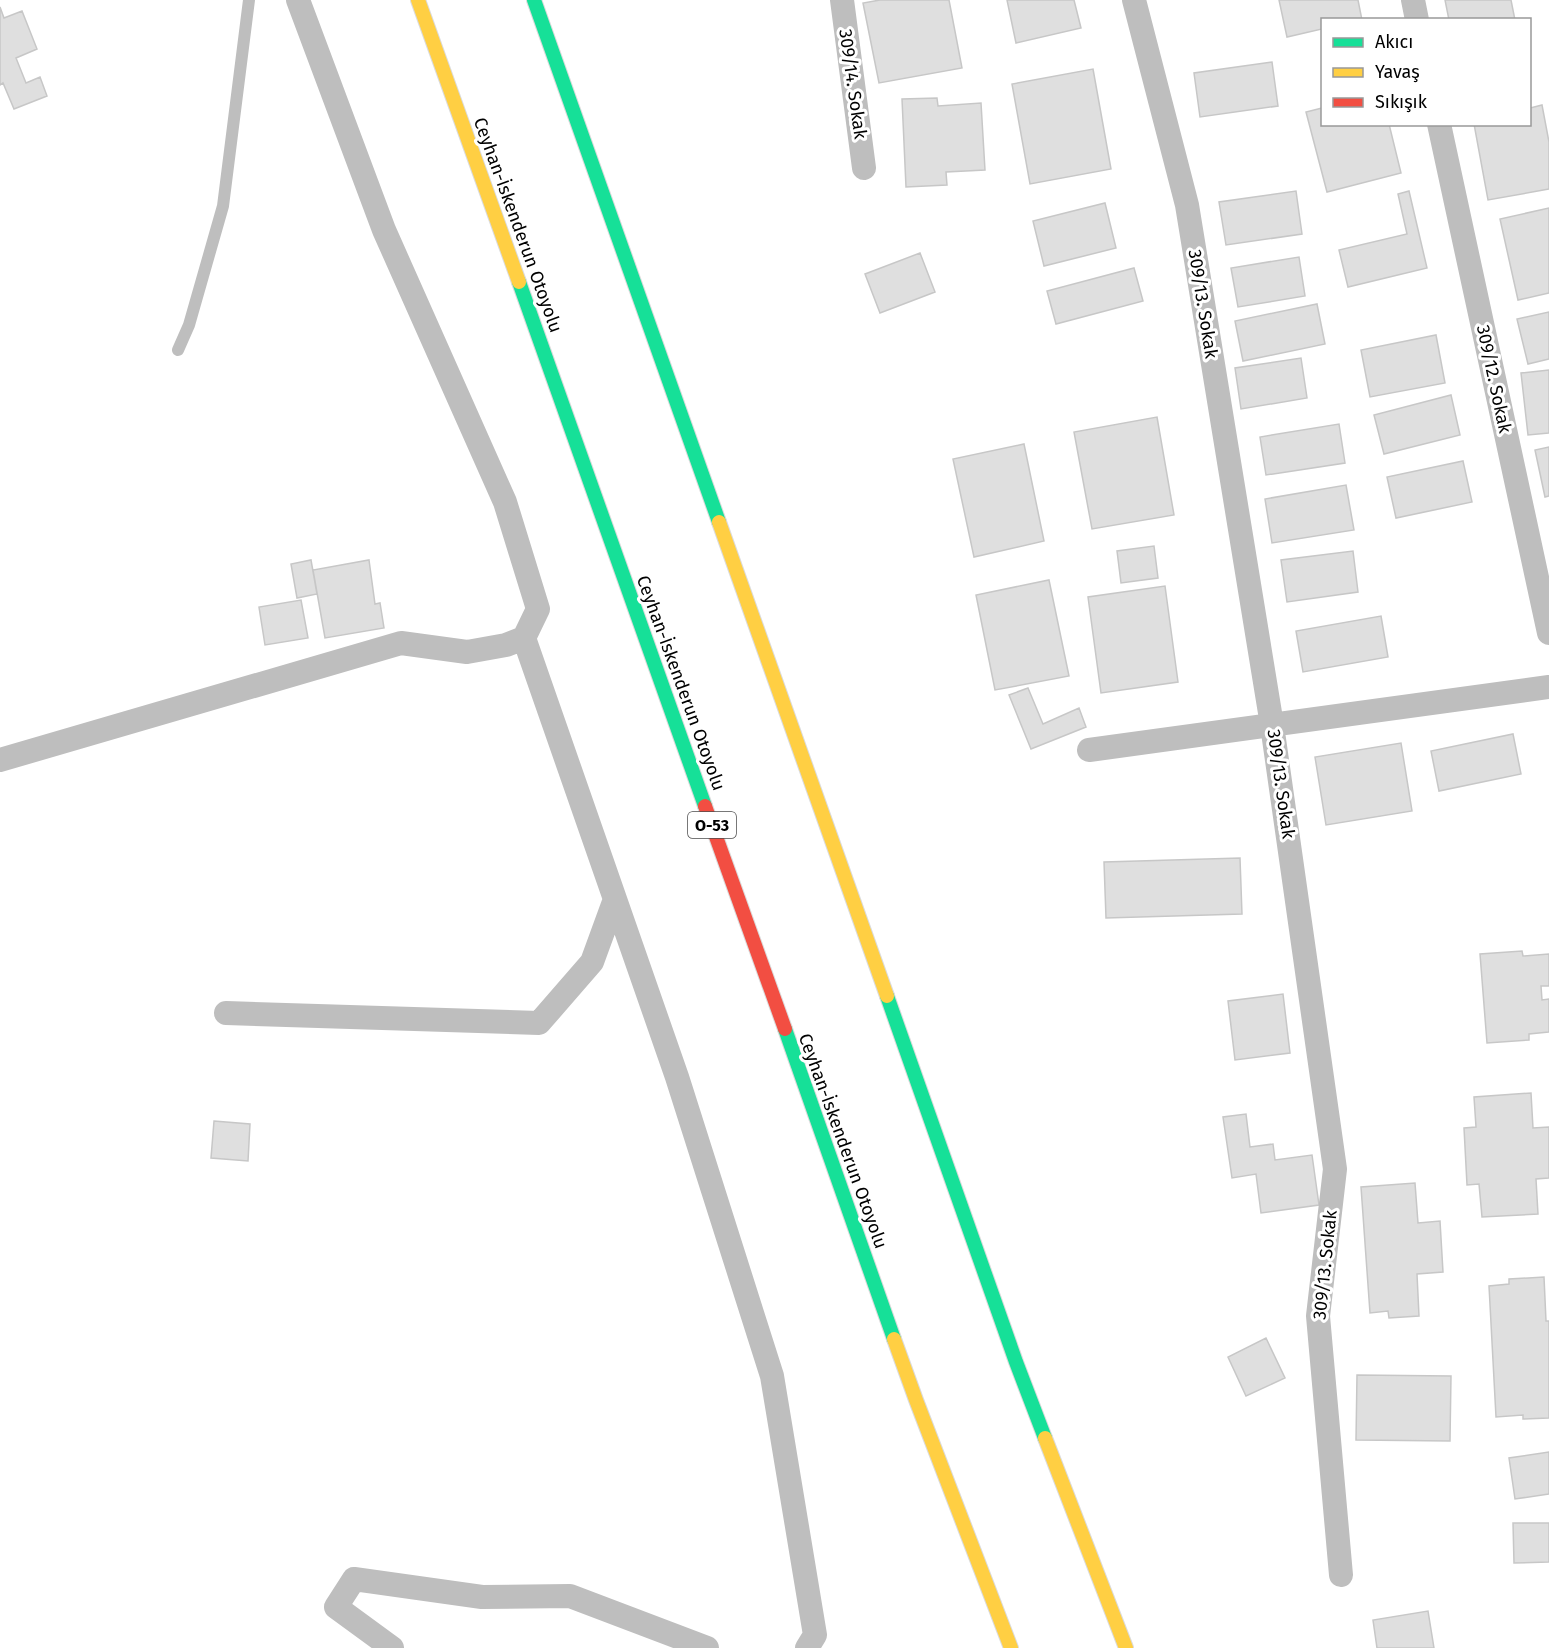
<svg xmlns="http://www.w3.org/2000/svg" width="1549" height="1648" viewBox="0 0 1549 1648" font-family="'Fira Sans',sans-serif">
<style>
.building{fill:#dfdfdf;stroke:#c7c7c7;stroke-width:1.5}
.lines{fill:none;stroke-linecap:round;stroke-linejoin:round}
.fast-casing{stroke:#dbdbdb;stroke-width:16}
.slow-casing{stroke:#dbdbdb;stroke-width:16}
.jam-casing{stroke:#dbdbdb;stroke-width:16}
.lane{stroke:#bebebe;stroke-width:12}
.street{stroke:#bebebe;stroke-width:24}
.fast{stroke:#16e098;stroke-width:14}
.slow{stroke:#ffcf43;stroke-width:14}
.jam{stroke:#f24e42;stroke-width:14}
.labels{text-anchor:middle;stroke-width:6;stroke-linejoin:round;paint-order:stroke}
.shield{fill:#fff;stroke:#4c4c4c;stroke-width:1.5}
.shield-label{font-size:16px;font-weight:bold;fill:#000}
.street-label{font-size:18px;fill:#000;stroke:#fff}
</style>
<rect width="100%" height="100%" fill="#fff"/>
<!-- building -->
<path class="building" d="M880 0H949L962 68 879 83 863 3Z
M1007 0H1074L1081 28 1016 43Z
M1279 0H1358L1362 20H1322V29L1287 37Z
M1445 0H1511L1515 20H1449Z
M0 7 4 18 22 11 37 49 16 58 26 83 40 77 47 96 14 109 3 83 0 85Z
M1272 62 1278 106 1200 117 1194 73Z
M1093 69 1111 169 1030 184 1012 84Z
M937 98 938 106 981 103 985 170 946 172 947 185 906 187 902 99Z
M1542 105 1549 142V189L1488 200 1474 124H1530V108Z
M1322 108V124H1389L1401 173 1327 192 1306 112Z
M1296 191 1302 234 1226 245 1219 202Z
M1409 191 1427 268 1348 287 1339 250 1407 234 1398 194Z
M1105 203 1116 248 1044 266 1033 221Z
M1549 208V293L1518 300 1500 219Z
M920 253 935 292 880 313 865 274Z
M1299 257 1305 296 1238 307 1231 268Z
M1134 268 1143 301 1056 324 1047 291Z
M1317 304 1325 344 1243 361 1235 321Z
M1549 312V359L1528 364 1517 319Z
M1436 335 1445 383 1370 397 1361 350Z
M1301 358 1307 398 1241 409 1235 368Z
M1549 370V433L1528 435 1521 373Z
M1451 395 1460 435 1384 454 1374 415Z
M1157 417 1174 515 1092 529 1074 432Z
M1339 424 1345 463 1266 475 1260 437Z
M1024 444 1044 541 974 557 953 459Z
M1549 447V496L1545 497 1535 450Z
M1463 461 1472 502 1396 518 1387 477Z
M1346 485 1354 530 1272 543 1265 499Z
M1154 546 1158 578 1121 583 1117 551Z
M1353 551 1358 592 1287 602 1281 560Z
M311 560 317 594 297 598 291 564Z
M369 560 375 604 380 603 384 628 325 638 313 570Z
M1049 580 1069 676 995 690 976 595Z
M1165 586 1178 682 1101 693 1088 597Z
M301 600 308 638 265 645 259 607Z
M1381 616 1388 657 1303 672 1296 631Z
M1028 688 1043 724 1079 708 1086 727 1031 749 1009 695Z
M1513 734 1521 774 1439 791 1431 751Z
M1401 743 1412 811 1326 825 1315 757Z
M1240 858 1242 914 1106 918 1104 862Z
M1522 951 1523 956 1549 954V986H1541L1542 1000 1549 999V1032L1529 1034V1040L1487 1043 1480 954Z
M1283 994 1290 1053 1235 1060 1228 1001Z
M1531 1093 1533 1128 1549 1127V1178L1536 1179 1538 1214 1482 1217 1479 1184 1467 1185 1464 1128 1476 1127 1474 1097Z
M1246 1114 1250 1147 1273 1144 1275 1160 1312 1155 1319 1205 1261 1213 1256 1174 1232 1178 1223 1117Z
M214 1121 250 1124 248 1161 211 1158Z
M1415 1183 1418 1223 1440 1221 1443 1272 1417 1274 1419 1316 1389 1318 1388 1311 1370 1313 1361 1187Z
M1544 1277 1546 1321H1549V1418L1523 1419V1415L1496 1417 1489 1286 1509 1284V1279Z
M1266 1338 1285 1378 1246 1396 1228 1357Z
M1357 1375 1451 1376 1450 1441 1356 1440Z
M1549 1452V1494L1515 1499 1509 1458Z
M1513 1523H1549V1562L1514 1563Z
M1428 1611 1434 1648H1377L1373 1620Z"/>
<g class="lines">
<!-- fast casing -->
<g class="fast-casing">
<path id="fast" d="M534 0 719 522
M519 282 705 806
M887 996 1016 1362 1045 1438
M785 1029 894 1339"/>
</g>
<!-- slow casing -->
<g class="slow-casing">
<path id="slow" d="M418 0 519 282
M719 522 887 996
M894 1339 916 1400 1011 1648
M1045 1438 1126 1648"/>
</g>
<!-- jam casing -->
<g class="jam-casing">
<path id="jam" d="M705 806 785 1029"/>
</g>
<!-- lane -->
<path class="lane" d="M178 350 189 325 223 206 249 0"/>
<!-- street -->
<path class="street" d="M842 0 864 168
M1134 0 1187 205 1272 725 1335 1169 1318 1316 1341 1575
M1413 0 1417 20
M1439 124 1549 633
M524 638 677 1077 772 1376 815 1635 807 1648
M1089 750 1549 687
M0 760 401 643 467 652 506 645 524 638 538 609 505 502 384 230 298 0
M226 1013 539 1023 592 962 615 899
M392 1648 336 1607 354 1579 482 1597 570 1596 707 1648"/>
<!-- fast -->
<use href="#fast" class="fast"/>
<!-- slow -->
<use href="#slow" class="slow"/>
<!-- jam -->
<use href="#jam" class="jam"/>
</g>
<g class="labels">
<!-- shield labels -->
<rect class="shield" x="688" y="812" width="48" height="26" rx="4.5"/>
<g class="shield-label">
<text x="712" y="831">O-53</text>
</g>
<!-- street labels -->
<g class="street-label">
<text transform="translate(853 84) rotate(82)" y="6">309/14. Sokak</text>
<text transform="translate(518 225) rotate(70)" y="6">Ceyhan-İskenderun Otoyolu</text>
<text transform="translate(1203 304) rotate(81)" y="6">309/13. Sokak</text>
<text transform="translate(1494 379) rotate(78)" y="6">309/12. Sokak</text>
<text transform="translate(681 683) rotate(70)" y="6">Ceyhan-İskenderun Otoyolu</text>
<text transform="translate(1281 784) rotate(82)" y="6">309/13. Sokak</text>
<text transform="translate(843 1141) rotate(70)" y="6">Ceyhan-İskenderun Otoyolu</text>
<text transform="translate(1325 1265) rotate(-84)" y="6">309/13. Sokak</text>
</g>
</g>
<!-- legend -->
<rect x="1321" y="18" width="210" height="108" fill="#ffffff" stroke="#999999" stroke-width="1.5"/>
<rect x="1333" y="38" width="30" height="9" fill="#16e098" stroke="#999999" stroke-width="1.5"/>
<text x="1375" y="48" font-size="18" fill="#000000">Akıcı</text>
<rect x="1333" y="68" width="30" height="9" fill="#ffcf43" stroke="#999999" stroke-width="1.5"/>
<text x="1375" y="78" font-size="18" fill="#000000">Yavaş</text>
<rect x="1333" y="98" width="30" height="9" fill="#f24e42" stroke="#999999" stroke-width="1.5"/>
<text x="1375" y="108" font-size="18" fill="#000000">Sıkışık</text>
</svg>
